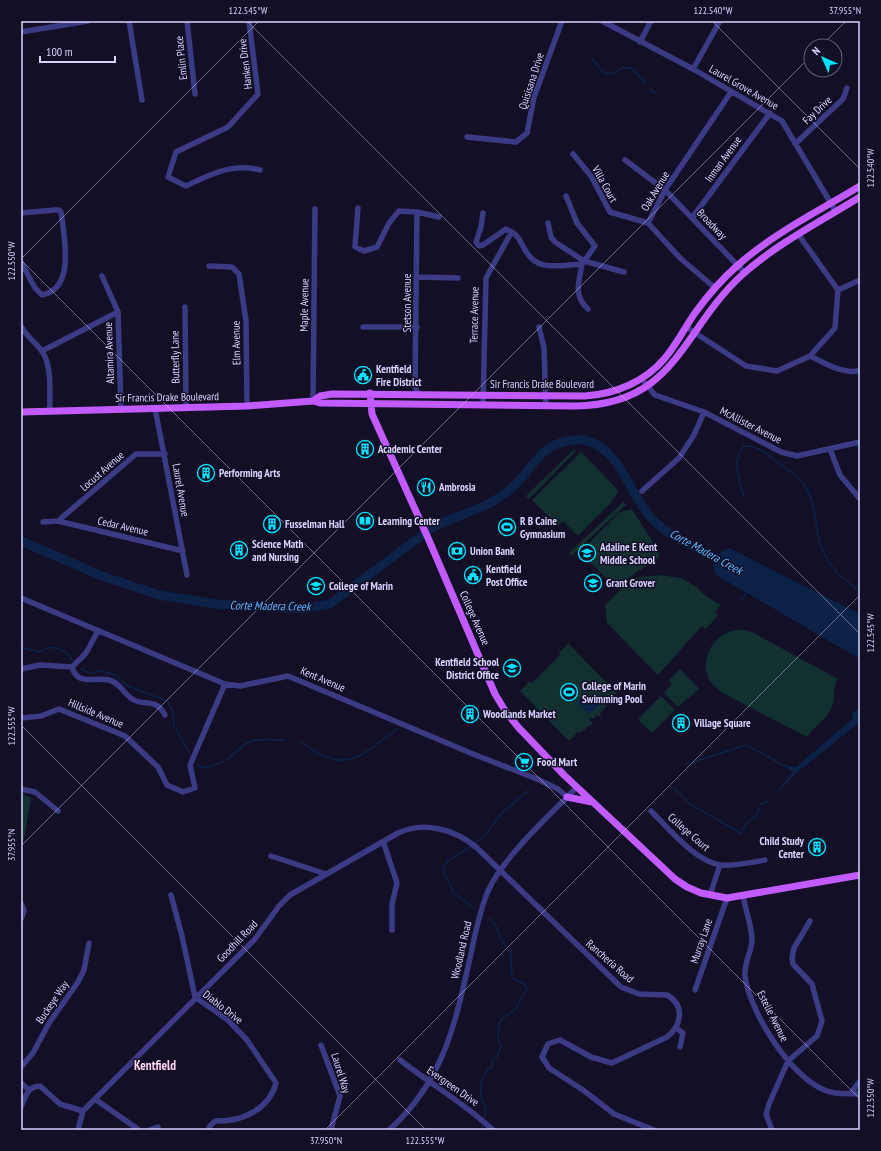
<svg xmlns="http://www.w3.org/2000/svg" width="881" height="1151" viewBox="0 0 881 1151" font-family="'PT Sans Narrow',sans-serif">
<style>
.green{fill:#12302f}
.water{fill:#0c2248}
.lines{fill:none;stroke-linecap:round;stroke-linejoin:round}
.stream{stroke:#0c2248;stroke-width:1.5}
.river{stroke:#0c2248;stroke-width:9}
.minor{stroke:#3d3a85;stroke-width:5.5}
.major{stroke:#c25bff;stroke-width:7}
.ticks{fill:none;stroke:#d9d4ff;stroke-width:1;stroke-opacity:0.45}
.labels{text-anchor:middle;stroke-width:3;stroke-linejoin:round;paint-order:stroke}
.street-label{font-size:11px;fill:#d9d4ff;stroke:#130f26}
.poi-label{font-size:11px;font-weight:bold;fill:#d9d4ff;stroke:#130f26;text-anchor:start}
.water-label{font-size:12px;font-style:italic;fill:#62b6ff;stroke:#130f26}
.quarter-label{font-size:13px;font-weight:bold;fill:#ffd6f0;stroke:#130f26}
.neatline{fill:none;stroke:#d9d4ff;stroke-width:1.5}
.ticks-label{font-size:10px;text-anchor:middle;fill:#d9d4ff}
</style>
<rect width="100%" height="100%" fill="#130f26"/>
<!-- green -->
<path class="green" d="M574 449 576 451 529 499 526 496Z
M581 452 618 490 617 494 611 501 612 502 578 536 563 521 558 526 532 500Z
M623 502 626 505 571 556 569 553Z
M632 509 659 552 658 558 631 576 617 589 580 552 620 512Z
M659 575 681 578 695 586 707 597 721 605 715 612 718 615 706 629 702 626 658 675 607 623 605 605 632 578Z
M738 630H746L754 633 838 679C831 691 837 698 831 709 825 721 814 726 807 737L723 693C718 689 711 684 708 677 700 655 716 632 738 630Z
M568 643 617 693 605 704 607 706 600 713 601 715 599 717 597 715 593 719 591 718 589 720 593 723 580 733 578 732 569 741 520 691 529 682 532 683 560 655 559 653Z
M680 669 699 689 678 707 664 693 672 684 669 680Z
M661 696 675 710 652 733 639 721V718Z
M21 793 31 798 23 844H21Z"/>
<!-- water -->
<path class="water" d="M729 548 860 614V659L716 575C709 564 717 551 729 548Z
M587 693 599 705 589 714 577 702Z
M860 708V722L795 774 769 801 793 772 781 764 796 767 852 719 853 712Z"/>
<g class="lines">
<!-- stream -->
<path class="stream" d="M591 58 604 73 612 74 622 68H631L646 83
M651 87V91L658 94
M744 497C739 478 731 463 744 446 760 446 763 452 776 461 784 467 793 473 800 480 820 500 812 534 826 557 834 572 846 582 860 591
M741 600 747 592
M21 647 39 652C52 644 64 647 72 660
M82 669 89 673 101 671 114 674 128 686 167 701 173 711 174 726 189 752
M301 742C345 776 359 757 397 729
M686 764 747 745 781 764
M197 765 203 768C212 766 222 763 229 758 237 753 241 745 251 741 262 738 274 740 285 740
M673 787 690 804 741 833 747 822 756 816 761 804 769 801
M474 844 485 835 502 813 530 789
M471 846 448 861 444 867V873L454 893 474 908
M484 1118 486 1109C478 1095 478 1075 492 1066V1061L497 1057 501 1046 498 1041 499 1023 503 1018 515 1010 527 989 524 984 512 978 511 954 501 939 496 926 489 918
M482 1130 483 1124"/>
<!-- river -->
<path class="river" d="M21 541 102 576 159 595 215 604 303 609 330 604 433 527C462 513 488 509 513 487 526 476 534 458 548 449 559 442 570 439 582 440 620 445 629 495 652 519 672 539 702 550 727 564"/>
<!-- minor -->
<path class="minor" d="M129 21 142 100
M187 21 195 94
M249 21 258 94 228 127 176 152 168 177 186 186C211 174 231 163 260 170
M602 21 693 69 782 121 836 212
M21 32 88 21
M640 42 651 21
M693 69 720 21
M467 137 516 142 527 133 534 97 562 21
M796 143 843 99 847 88
M573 154 591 176 610 212 648 223
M625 160 665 190 745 273
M358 208 355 247 364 251 377 247 389 223 399 211 417 212 439 217
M417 212 415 386 418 394
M21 213 54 210H59L61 212C64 236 76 289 42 295L35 288 21 262
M483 213 481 227 476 242 479 246 483 245 506 229C518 235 518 237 524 248 536 273 559 265 582 264L595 246 577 223 566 196
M692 218 770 113
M548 223 551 237 555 242 584 261 624 272
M582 264C579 282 573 296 588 309
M209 266 232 267 239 274 246 321 247 406
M102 276 118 312 121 409
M417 277 458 278
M715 288 680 258 648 223 665 190 731 92
M838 290 860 280
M185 307 186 407
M21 326C26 336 34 341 41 350 53 365 49 393 50 411
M363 327H417
M539 327 544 348 546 406
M686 327 746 366 777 371 810 356 835 328 838 290 798 234
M42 351 118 312
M810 356C823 362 845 376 860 370
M645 383 655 395 704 412 781 452 797 456 860 442
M313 401 315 209
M483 405 486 278 511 233
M155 408 187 575
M830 449 840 475 860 499
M642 491 679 458 694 435 704 412
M58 521 136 454H165
M43 522 58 521 183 551
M21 598 225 684 240 686 288 676 473 754 537 779 558 789 567 797
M72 667C77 686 94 677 109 680 120 682 125 697 136 701 147 705 157 699 165 715
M21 669 40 665 72 667 86 653 98 631
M21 718 41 716 59 709 125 736 158 767 167 785 183 792 195 788 190 765 225 684
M21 789 35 792 58 811
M651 811C669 829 696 862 721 865 736 866 750 863 765 860
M383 841 397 883 392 904V930
M271 856 326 874
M171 895 182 936 195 997 228 1020 247 1040 276 1083C269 1110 241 1122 215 1121L209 1127V1130
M710 895 720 865
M743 895C745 909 752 926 752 940 752 951 744 961 745 976 749 1011 792 1080 827 1091 837 1095 849 1093 860 1094
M21 903 24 911 21 919
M695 990 727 898
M676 1028 683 1033 680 1047
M321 1045 340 1096 331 1130
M400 1060C431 1084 465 1104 493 1130
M21 1067 33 1053 49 1023 78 982 84 970 89 943
M21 1083 29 1090
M851 1093 860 1081
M95 1099 139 1130
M21 1107C25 1097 28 1086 40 1086L60 1104 83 1111 255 939 279 906 290 895 398 833C424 821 454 829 476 847L621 987 639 994 667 995C686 1006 681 1026 667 1037L612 1063 591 1057 560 1040 548 1044 542 1057 549 1068 583 1090 614 1114 654 1130
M78 1130 83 1111
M149 1130 158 1127
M389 1130C443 1082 455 1025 470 958 475 935 479 912 488 891 504 856 550 815 577 787
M772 1130 766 1114 769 1104 788 1061 817 1036 822 1021 812 984 793 964 792 958 794 948 810 921"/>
<!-- major -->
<path class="major" d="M370 393 372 414 428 538 495 694 506 712 518 727 564 775 675 879 687 887 701 893 727 898 860 875
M313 401 320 396 332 394 585 396C615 394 645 382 665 358 677 344 685 327 695 313 708 295 722 279 738 265 774 233 819 211 860 186
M21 412 247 406 313 401 320 403 575 406C677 405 681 330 743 274 778 243 821 221 860 197
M567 797 592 802"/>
</g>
<!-- ticks -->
<path class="ticks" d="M247 21 860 634M712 21 860 169M821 46 846 21M21 259 259 21M21 260 860 1099M21 725 426 1130M21 846 811 56M325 1130 860 595"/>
<!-- icons -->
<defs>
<g id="civic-ring" transform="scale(0.9)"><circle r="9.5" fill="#130f26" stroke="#00e5ff" stroke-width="1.5"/><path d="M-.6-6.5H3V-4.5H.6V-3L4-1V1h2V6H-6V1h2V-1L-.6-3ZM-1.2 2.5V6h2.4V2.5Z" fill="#00e5ff"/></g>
<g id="building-ring" transform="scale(0.9)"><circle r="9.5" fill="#130f26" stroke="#00e5ff" stroke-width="1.5"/><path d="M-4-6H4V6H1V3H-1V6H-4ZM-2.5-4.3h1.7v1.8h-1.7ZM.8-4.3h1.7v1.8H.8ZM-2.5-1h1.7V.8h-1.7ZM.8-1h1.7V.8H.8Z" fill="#00e5ff"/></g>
<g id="restaurant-ring" transform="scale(0.9)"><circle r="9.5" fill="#130f26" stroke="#00e5ff" stroke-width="1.5"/><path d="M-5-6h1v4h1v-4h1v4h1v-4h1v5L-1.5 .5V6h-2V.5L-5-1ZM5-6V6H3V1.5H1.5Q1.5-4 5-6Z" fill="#00e5ff"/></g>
<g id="library-ring" transform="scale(0.9)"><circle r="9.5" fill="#130f26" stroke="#00e5ff" stroke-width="1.5"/><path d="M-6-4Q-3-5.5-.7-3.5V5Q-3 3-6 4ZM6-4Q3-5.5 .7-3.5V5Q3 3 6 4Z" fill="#00e5ff"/></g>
<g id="stadium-ring" transform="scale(0.9)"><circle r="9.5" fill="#130f26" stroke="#00e5ff" stroke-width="1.5"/><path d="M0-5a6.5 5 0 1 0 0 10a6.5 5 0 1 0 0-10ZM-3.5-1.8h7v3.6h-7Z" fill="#00e5ff"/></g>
<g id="bank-ring" transform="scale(0.9)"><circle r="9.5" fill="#130f26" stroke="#00e5ff" stroke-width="1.5"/><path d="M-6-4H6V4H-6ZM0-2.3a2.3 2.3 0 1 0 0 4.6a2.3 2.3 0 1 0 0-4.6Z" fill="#00e5ff"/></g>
<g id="school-ring" transform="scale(0.9)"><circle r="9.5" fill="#130f26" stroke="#00e5ff" stroke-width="1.5"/><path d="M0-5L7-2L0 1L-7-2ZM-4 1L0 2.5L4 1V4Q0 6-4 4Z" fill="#00e5ff"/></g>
<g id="university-ring" transform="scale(0.9)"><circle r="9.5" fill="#130f26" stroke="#00e5ff" stroke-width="1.5"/><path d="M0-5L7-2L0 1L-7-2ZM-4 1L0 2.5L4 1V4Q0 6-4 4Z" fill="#00e5ff"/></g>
<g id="supermarket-ring" transform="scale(0.9)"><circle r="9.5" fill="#130f26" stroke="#00e5ff" stroke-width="1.5"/><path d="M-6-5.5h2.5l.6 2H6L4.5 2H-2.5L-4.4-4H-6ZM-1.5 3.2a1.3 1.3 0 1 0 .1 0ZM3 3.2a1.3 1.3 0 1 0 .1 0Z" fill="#00e5ff"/></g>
</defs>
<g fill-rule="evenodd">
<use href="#civic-ring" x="363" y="375"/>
<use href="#building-ring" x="365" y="449"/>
<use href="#building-ring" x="206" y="473"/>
<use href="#restaurant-ring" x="426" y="487"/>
<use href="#library-ring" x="365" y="521"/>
<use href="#building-ring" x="272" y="524"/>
<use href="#stadium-ring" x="507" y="527"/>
<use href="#building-ring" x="239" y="550"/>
<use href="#bank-ring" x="457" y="551"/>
<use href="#school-ring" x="587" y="553"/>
<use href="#civic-ring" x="473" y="575"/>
<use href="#school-ring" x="593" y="583"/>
<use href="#university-ring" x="316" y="586"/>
<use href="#school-ring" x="512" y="668"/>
<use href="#stadium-ring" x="569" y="692"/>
<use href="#building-ring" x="470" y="714"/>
<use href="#building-ring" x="681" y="723"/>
<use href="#supermarket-ring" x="524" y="762"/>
<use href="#building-ring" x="817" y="847"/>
</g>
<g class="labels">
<!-- street labels -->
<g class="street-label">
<text transform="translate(181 58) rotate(-96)" y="4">Emlin Place</text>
<text transform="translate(245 64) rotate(-97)" y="4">Hanken Drive</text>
<text transform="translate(531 81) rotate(-72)" y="4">Quisisana Drive</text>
<text transform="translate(744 87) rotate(30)" y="4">Laurel Grove Avenue</text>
<text transform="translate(817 110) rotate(-43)" y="4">Fay Drive</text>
<text transform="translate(723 159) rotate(-54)" y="4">Inman Avenue</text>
<text transform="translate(605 184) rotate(61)" y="4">Villa Court</text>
<text transform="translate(655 191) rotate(-59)" y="4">Oak Avenue</text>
<text transform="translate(712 224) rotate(46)" y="4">Broadway</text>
<text transform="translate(407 303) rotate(-90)" y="4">Stetson Avenue</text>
<text transform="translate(304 305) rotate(-89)" y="4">Maple Avenue</text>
<text transform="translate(474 315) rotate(-89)" y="4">Terrace Avenue</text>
<text transform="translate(236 343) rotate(-91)" y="4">Elm Avenue</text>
<text transform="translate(109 353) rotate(-92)" y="4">Altamira Avenue</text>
<text transform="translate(175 357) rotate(-91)" y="4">Butterfly Lane</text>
<text x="542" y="388">Sir Francis Drake Boulevard</text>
<text transform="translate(167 397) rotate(-1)" y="4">Sir Francis Drake Boulevard</text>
<text transform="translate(751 425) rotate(27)" y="4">McAllister Avenue</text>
<text transform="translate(102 471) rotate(-41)" y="4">Locust Avenue</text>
<text transform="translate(181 490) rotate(80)" y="4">Laurel Avenue</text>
<text transform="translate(123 526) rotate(13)" y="4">Cedar Avenue</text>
<text transform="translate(475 618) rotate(66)" y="4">College Avenue</text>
<text transform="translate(323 679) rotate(23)" y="4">Kent Avenue</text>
<text transform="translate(96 713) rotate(23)" y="4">Hillside Avenue</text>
<text transform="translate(689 832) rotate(41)" y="4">College Court</text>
<text transform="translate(237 941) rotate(-46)" y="4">Goodhill Road</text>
<text transform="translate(701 941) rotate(-71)" y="4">Murray Lane</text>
<text transform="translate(461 950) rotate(-77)" y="4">Woodland Road</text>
<text transform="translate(610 961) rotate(41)" y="4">Rancheria Road</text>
<text transform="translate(52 1002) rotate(-56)" y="4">Buckeye Way</text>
<text transform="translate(223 1007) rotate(38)" y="4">Diablo Drive</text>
<text transform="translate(773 1016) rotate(63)" y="4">Estelle Avenue</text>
<text transform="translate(341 1073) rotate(73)" y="4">Laurel Way</text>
<text transform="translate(453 1086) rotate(35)" y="4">Evergreen Drive</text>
</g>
<!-- poi labels -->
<g class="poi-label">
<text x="376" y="373">Kentfield<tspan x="376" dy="13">Fire District</tspan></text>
<text x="378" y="453">Academic Center</text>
<text x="219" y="477">Performing Arts</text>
<text x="439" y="491">Ambrosia</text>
<text x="378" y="525">Learning Center</text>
<text x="520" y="525">R B Caine<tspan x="520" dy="13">Gymnasium</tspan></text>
<text x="285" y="528">Fusselman Hall</text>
<text x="252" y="548">Science Math<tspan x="252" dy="13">and Nursing</tspan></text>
<text x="600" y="551">Adaline E Kent<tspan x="600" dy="13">Middle School</tspan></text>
<text x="470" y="555">Union Bank</text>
<text x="486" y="573">Kentfield<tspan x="486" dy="13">Post Office</tspan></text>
<text x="606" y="587">Grant Grover</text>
<text x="329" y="590">College of Marin</text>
<text x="499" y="666" text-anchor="end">Kentfield School<tspan x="499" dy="13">District Office</tspan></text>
<text x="582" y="690">College of Marin<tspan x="582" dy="13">Swimming Pool</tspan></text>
<text x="483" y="718">Woodlands Market</text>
<text x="694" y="727">Village Square</text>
<text x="537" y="766">Food Mart</text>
<text x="804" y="845" text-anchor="end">Child Study<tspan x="804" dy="13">Center</tspan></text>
</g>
<!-- water labels -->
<g class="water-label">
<text transform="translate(706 552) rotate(29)" y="4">Corte Madera Creek</text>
<text transform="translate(270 606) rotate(1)" y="4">Corte Madera Creek</text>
</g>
<!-- quarter labels -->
<g class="quarter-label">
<text x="155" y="1070">Kentfield</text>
</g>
</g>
<!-- border -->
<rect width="881" height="1151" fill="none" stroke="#130f26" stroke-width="44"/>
<!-- north arrow -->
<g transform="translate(823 58) rotate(315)"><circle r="19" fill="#130f26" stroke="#625e7d"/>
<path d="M0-3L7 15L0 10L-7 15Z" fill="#00e5ff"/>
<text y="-6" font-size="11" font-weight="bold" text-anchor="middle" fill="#d9d4ff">N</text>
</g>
<!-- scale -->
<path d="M40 56v6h75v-6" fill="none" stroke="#d9d4ff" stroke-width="2"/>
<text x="46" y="56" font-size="12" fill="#d9d4ff" stroke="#130f26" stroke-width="3" paint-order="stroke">100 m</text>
<rect x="22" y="22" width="837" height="1107" class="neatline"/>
<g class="ticks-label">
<text x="248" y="14">122.545°W</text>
<text x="713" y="14">122.540°W</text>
<text x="845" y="14">37.955°N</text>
<text transform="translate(870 168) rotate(-90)" y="4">122.540°W</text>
<text transform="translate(11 261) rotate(-90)" y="4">122.550°W</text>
<text transform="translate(870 633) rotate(-90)" y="4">122.545°W</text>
<text transform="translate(11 726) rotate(-90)" y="4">122.555°W</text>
<text transform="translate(11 845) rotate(-90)" y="4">37.955°N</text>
<text transform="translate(870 1098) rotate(-90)" y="4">122.550°W</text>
<text x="326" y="1144">37.950°N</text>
<text x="425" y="1144">122.555°W</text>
</g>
</svg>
